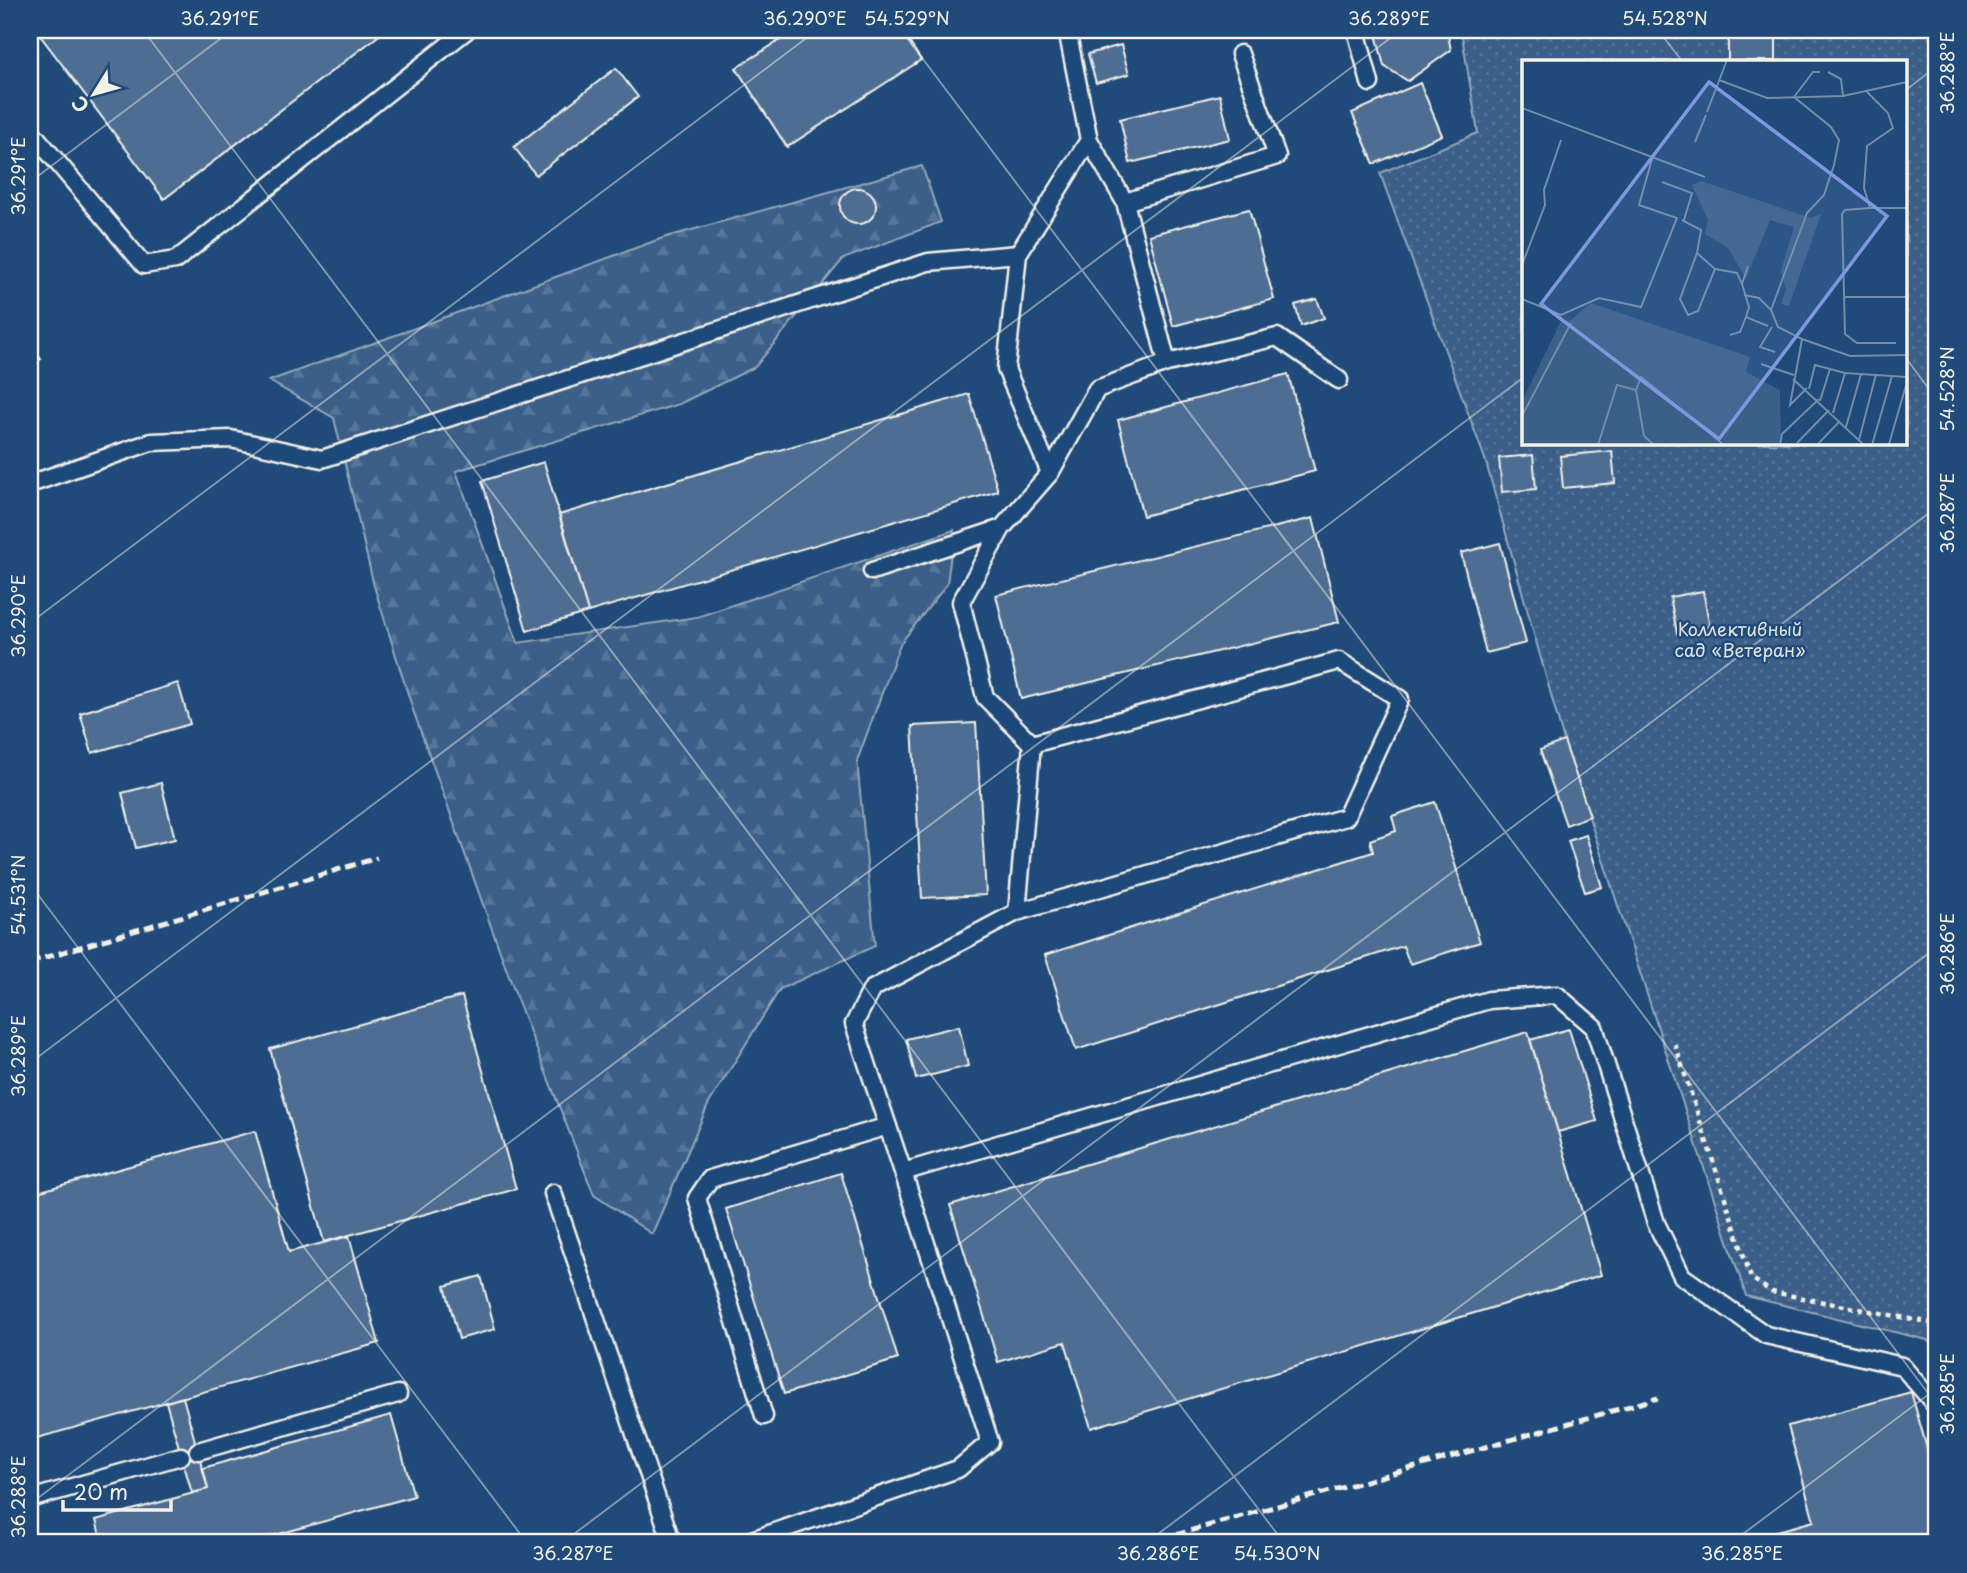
<svg xmlns="http://www.w3.org/2000/svg" width="1967" height="1573" viewBox="0 0 1967 1573" font-family="'Playpen Sans',sans-serif">
<style>
.forest{fill:url(#forest-firs);stroke:#97a8b8;stroke-width:2}
.garden{fill:url(#garden-dots);stroke:#97a8b8;stroke-width:2;fill-rule:evenodd}
.building{fill:#4d6e92;stroke:#f4f1e8;stroke-width:2}
.lines{fill:none;stroke-linecap:round;stroke-linejoin:round}
.lane-casing{stroke:#f4f1e8;stroke-width:21}
.path{stroke:#f4f1e8;stroke-width:4.5;stroke-dasharray:5 5;stroke-linecap:butt}
.lane{stroke:#1f4a7a;stroke-width:16}
.rail{stroke:#f4f1e8;stroke-width:5;stroke-dasharray:10 5;stroke-linecap:butt}
.ticks{fill:none;stroke:#f4f1e8;stroke-width:2;stroke-opacity:0.45}
.labels{text-anchor:middle;stroke-width:5;stroke-linejoin:round;paint-order:stroke}
.park-label{font-size:18px;fill:#e1e2de;stroke:#1f4a7a}
.inset-road{fill:none;stroke:#748da6;stroke-width:2}
.view{fill:#7e97df;fill-opacity:0.15;stroke:#7e97df;stroke-width:3.5}
.inset-edge{fill:none;stroke:#f4f1e8;stroke-width:3.5}
.neatline{fill:none;stroke:#f4f1e8;stroke-width:2.5}
.ticks-label{font-size:18px;text-anchor:middle;fill:#f4f1e8}
</style>
<defs>
<pattern id="forest-firs" width="22" height="20" patternUnits="userSpaceOnUse" patternTransform="scale(1.75)"><rect width="22" height="20" fill="#3a5f88"/><path d="M5 1l3.5 6h-7zM16 11l3.5 6h-7z" fill="#577699"/></pattern>
<pattern id="garden-dots" width="8" height="8" patternUnits="userSpaceOnUse" patternTransform="scale(1.75)"><rect width="8" height="8" fill="#3a5f88"/><path d="M2 2h.1M6 6h.1" fill="none" stroke="#577699" stroke-width="1.8" stroke-linecap="round"/></pattern>
</defs>
<rect width="100%" height="100%" fill="#1f4a7a"/>
<filter id="ink" filterUnits="userSpaceOnUse"><feTurbulence type="fractalNoise" baseFrequency=".0143" numOctaves="2"/><feDisplacementMap in="SourceGraphic" scale="14" xChannelSelector="R" yChannelSelector="G"/><feConvolveMatrix kernelMatrix="1 2 1 2 8 2 1 2 1" color-interpolation-filters="sRGB"/></filter>
<g filter="url(#ink)">
<!-- forest -->
<path class="forest" d="M922 166 941 222 843 259 755 367 679 404 456 471 518 643 697 617 954 530 947 584 900 644 857 761 875 946 780 989 708 1105 652 1234 594 1195 519 1004 413 710 374 586 334 418 269 381 663 238Z"/>
<!-- garden -->
<path class="garden" d="M1461 30H1937V1350L1927 1340 1746 1296 1564 741 1485 459 1380 173 1478 133ZM1524 61H1906V443H1524Z"/>
<!-- building -->
<path class="building" d="M36 30H386L164 199Z
M796 30H901L921 60 787 147 736 68Z
M1375 30H1447L1451 50 1408 81 1384 66Z
M1728 36 1776 38V61H1728Z
M1121 45 1129 74 1096 83 1088 54Z
M616 68 638 97 536 175 514 147Z
M1420 83 1442 135 1374 164 1352 113Z
M1220 95 1230 139 1130 163 1120 119Z
M840 206a18 18 0 1 1 36 0a18 18 0 1 1-36 0Z
M1249 209 1274 299 1173 326 1149 235Z
M1317 299 1324 318 1301 326 1295 305Z
M30 346 41 359 30 368Z
M1288 374 1315 471 1143 516 1118 420Z
M969 394 998 491 588 612 559 515Z
M1612 451 1615 483 1563 488 1560 456Z
M1533 455 1536 489 1502 492 1499 458Z
M544 462 588 612 527 631 482 481Z
M1313 518 1339 622 1021 699 996 595Z
M1500 543 1526 643 1486 653 1461 553Z
M1703 591 1710 627 1677 633 1670 597Z
M178 683 190 724 92 753 80 713Z
M976 723 986 895 922 898 912 726Z
M1564 741 1590 816 1566 825 1540 750Z
M161 783 175 839 136 848 122 793Z
M1435 802 1480 942 1410 964 1403 946 1076 1050 1045 955 1373 852 1370 840 1396 831 1392 816Z
M1586 835 1602 887 1585 892 1568 841Z
M462 996 516 1189 324 1242 270 1049Z
M959 1026 968 1066 916 1079 906 1039Z
M1569 1029 1597 1121 1558 1132 1530 1040Z
M1528 1032 1601 1275 1091 1428 1065 1342 998 1362 950 1205Z
M255 1131 289 1252 349 1236 379 1343 30 1440V1194Z
M30 1168 36 1192 30 1194Z
M841 1173 898 1359 784 1394 726 1209Z
M481 1276 495 1329 459 1339 445 1286Z
M1911 1392 1937 1484V1543H1733L1814 1521 1788 1426Z
M183 1397 208 1489 192 1493 166 1402Z
M391 1415 414 1496 247 1543H102L96 1520 208 1489 203 1468Z"/>
<g class="lines">
<!-- lane casing -->
<g class="lane-casing">
<path id="lane" d="M1356 30 1370 83
M30 130 144 265 176 260 467 30
M1089 140 1125 202 1277 156 1240 54
M1125 202 1167 363 1277 337 1339 380
M1050 473 1006 369 1018 254 1089 140 1067 30
M30 484 151 442 231 439 322 459 928 262 1018 254
M1002 528 961 602 985 697 1032 744 1339 661 1400 699 1346 817 1017 912 1032 744
M872 571 1002 528 1050 473 1097 389 1167 363
M903 1172 854 1024 872 989 1017 912
M553 1193 672 1543
M764 1416 697 1198 710 1179 888 1126
M198 1451 398 1394
M30 1499 181 1456
M743 1543 958 1469 990 1442 903 1172 1489 1000 1557 995 1594 1027 1656 1223 1682 1276 1766 1335 1902 1366 1937 1407"/>
</g>
<!-- path -->
<path class="path" d="M1675 1044 1751 1278 1772 1292 1937 1324"/>
<!-- lane -->
<use href="#lane" class="lane"/>
<!-- rail -->
<path class="rail" d="M30 962 377 858
M1147 1543 1658 1398"/>
</g>
</g>
<!-- ticks -->
<path class="ticks" d="M143 30 1284 1543M901 30 1937 1405M1658 30 1682 61M1906 90 1937 66M30 182 232 30M1906 358 1937 400M30 623 817 30M30 884 527 1543M30 1063 1401 30M30 1504 1524 377M562 1543 1937 507M1146 1543 1937 947M1731 1543 1937 1388"/>
<g class="labels">
<!-- park labels -->
<g class="park-label">
<text x="1740" y="636">Коллективный<tspan x="1740" dy="21">сад «Ветеран»</tspan></text>
</g>
</g>
<!-- overview -->
<g transform="translate(1522 60)">
<rect width="385" height="385" fill="#1f4a7a"/>
<path d="M179 121 289 158 299 154 267 246 259 244 264 229 259 210 272 167 248 160 224 219 206 188 183 174 186 160 170 125Z" fill="#3a5f88"/>
<path d="M69 243 228 297 224 312 258 330 259 385H0V341L39 261 49 260Z" fill="#3a5f88"/>
<path class="inset-road" d="M306 12 319 19 321 36M197 20 245 38 321 36 385 22M345 32 366 53 371 68 345 86 342 128 348 148H385M0 48 183 117M185 52 205 0M173 82 184 55M140 122 170 133 162 160M348 148 323 150 320 154 323 274 335 283H374M160 160 179 170 175 193M0 205 23 145 22 130 39 80M193 209 175 193 158 239 166 255 176 251 193 209 215 213 220 224M222 235 237 238 249 250 256 267 280 279 268 345 285 328M322 237H385M0 239 39 255 77 238 119 247 155 158 117 145 130 99M249 250 285 153 302 135 312 105 317 80 309 67 272 37 291 12H298M224 257 227 247 220 224 226 206M250 267 238 287 253 292M208 275 218 272 224 257 246 266M280 279 328 296 385 295M239 304 272 315M271 319 342 385M287 329 293 305 323 313 385 317M114 330 119 317 202 385M298 341 308 309M311 353 323 313M0 356 49 263M324 367 339 314M337 380 354 314M275 383 307 350M367 384 385 322M76 385 95 325 114 330 122 376 132 385M258 385 260 374 297 339M295 385 318 361M350 385 370 316"/>
<path class="view" d="M187 22 365 156 197 379 19 244Z"/>
<rect width="385" height="385" class="inset-edge"/>
</g>
<!-- margin -->
<rect width="1967" height="1573" fill="none" stroke="#1f4a7a" stroke-width="77"/>
<!-- north arrow -->
<g transform="translate(94 94) rotate(233)" stroke="#1f4a7a" stroke-width="5" paint-order="stroke">
<path d="M0-5L12 26L0 18L-12 26Z" fill="#f4f1e8"/>
<text y="-10" font-size="19" font-weight="bold" text-anchor="middle" fill="#f4f1e8">С</text>
</g>
<!-- scale -->
<path d="M63 1500v10h108v-10" fill="none" stroke="#f4f1e8" stroke-width="3.5"/>
<text x="74" y="1500" font-size="21" fill="#f4f1e8" stroke="#1f4a7a" stroke-width="5" paint-order="stroke">20 m</text>
<rect x="38" y="38" width="1890" height="1496" class="neatline"/>
<g class="ticks-label">
<text x="220" y="25">36.291°E</text>
<text x="805" y="25">36.290°E</text>
<text x="907" y="25">54.529°N</text>
<text x="1389" y="25">36.289°E</text>
<text x="1665" y="25">54.528°N</text>
<text transform="translate(1948 73) rotate(-90)" y="6">36.288°E</text>
<text transform="translate(19 176) rotate(-90)" y="6">36.291°E</text>
<text transform="translate(1948 389) rotate(-90)" y="6">54.528°N</text>
<text transform="translate(1948 513) rotate(-90)" y="6">36.287°E</text>
<text transform="translate(19 616) rotate(-90)" y="6">36.290°E</text>
<text transform="translate(19 895) rotate(-90)" y="6">54.531°N</text>
<text transform="translate(1948 954) rotate(-90)" y="6">36.286°E</text>
<text transform="translate(19 1056) rotate(-90)" y="6">36.289°E</text>
<text transform="translate(1948 1394) rotate(-90)" y="6">36.285°E</text>
<text transform="translate(19 1497) rotate(-90)" y="6">36.288°E</text>
<text x="573" y="1560">36.287°E</text>
<text x="1158" y="1560">36.286°E</text>
<text x="1277" y="1560">54.530°N</text>
<text x="1742" y="1560">36.285°E</text>
</g>
</svg>
